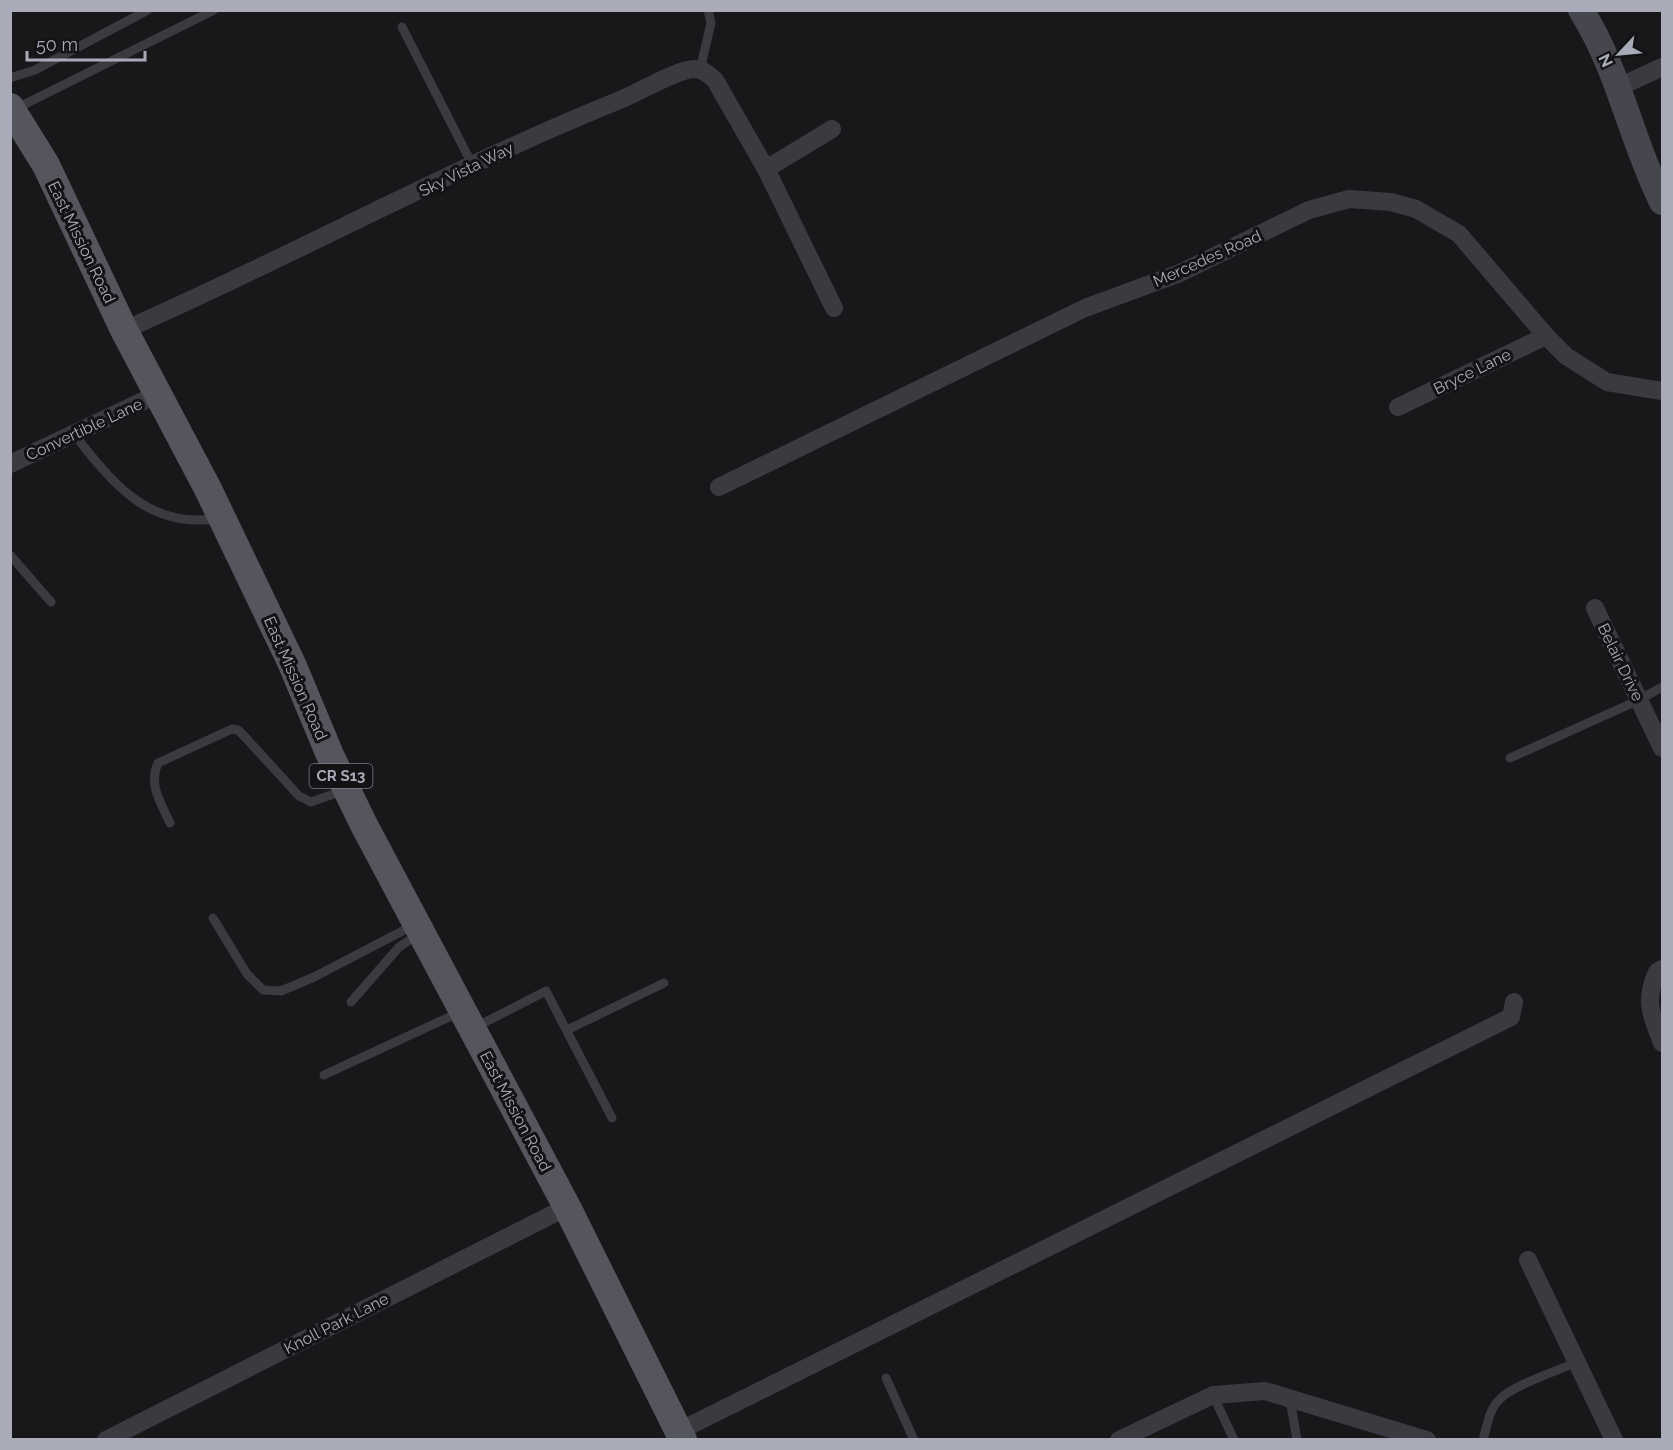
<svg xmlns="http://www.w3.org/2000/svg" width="1673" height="1450" viewBox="0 0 1673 1450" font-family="Raleway,sans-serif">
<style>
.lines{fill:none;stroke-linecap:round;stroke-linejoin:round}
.lane{stroke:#3a3a40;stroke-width:9}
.street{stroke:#3a3a40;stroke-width:18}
.secondary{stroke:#46474e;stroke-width:26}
.primary{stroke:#54555d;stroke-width:28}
.labels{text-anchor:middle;stroke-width:6;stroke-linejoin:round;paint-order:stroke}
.shield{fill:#131214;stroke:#7c7d88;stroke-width:1.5}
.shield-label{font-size:15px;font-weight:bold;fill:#a9abb9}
.street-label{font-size:16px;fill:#a9abb9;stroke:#131214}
</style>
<rect width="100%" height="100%" fill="#181719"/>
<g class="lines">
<!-- lane -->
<path class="lane" d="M402 27 473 166
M700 70 711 23 708 10
M10 78 35 70 148 10
M15 109 214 10
M74 434C112 483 150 531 220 518
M10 555 51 602
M1510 758 1639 700 1662 687
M170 823C161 803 148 785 158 763L232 729 238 730 245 737 299 796 311 802 345 790
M213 918 247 974 263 990 281 991 314 977 414 925
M351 1002 399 947 419 934
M474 1028 546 991 612 1118
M567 1030 664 983
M324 1075 460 1012
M886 1378 914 1440
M1213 1395 1234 1440
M1290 1399 1297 1440
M1483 1440C1487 1427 1489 1409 1499 1400 1513 1385 1557 1371 1577 1362"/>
<!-- street -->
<path class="street" d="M1619 87 1662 67
M766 169 832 129
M124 330C291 257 451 168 620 100 638 93 679 68 695 69 703 69 709 75 715 80L766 169 834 308
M1398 407 1546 336
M10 464 158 394
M719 487 1085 308 1180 273 1309 210 1349 199 1391 202 1416 209 1459 234 1546 336 1566 356 1607 382 1662 391
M1595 608 1662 748
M1662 969 1657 972C1644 1001 1651 1014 1662 1043
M1528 1260 1614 1440
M679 1431 1511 1017 1514 1002
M106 1440 567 1207
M1119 1440 1213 1395 1265 1391 1427 1440"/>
<!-- secondary -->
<path class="secondary" d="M1581 10C1619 70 1631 140 1662 202"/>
<!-- primary -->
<path class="primary" d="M10 107 46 165 124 330 208 489 292 664 330 755 364 825 567 1207 683 1440"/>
</g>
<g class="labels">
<!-- shield labels -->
<rect class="shield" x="309.5" y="764" width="63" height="24" rx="4.5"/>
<g class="shield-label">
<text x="341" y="781">CR S13</text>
</g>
<!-- street labels -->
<g class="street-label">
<text transform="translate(466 169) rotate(-26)" y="6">Sky Vista Way</text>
<text transform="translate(82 242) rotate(64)" y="6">East Mission Road</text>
<text transform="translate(1207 258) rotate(-24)" y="6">Mercedes Road</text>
<text transform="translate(1472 371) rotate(-26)" y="6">Bryce Lane</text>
<text transform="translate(84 429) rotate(-25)" y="6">Convertible Lane</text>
<text transform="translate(1621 662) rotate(64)" y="6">Belair Drive</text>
<text transform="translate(296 678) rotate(66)" y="6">East Mission Road</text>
<text transform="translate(516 1111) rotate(62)" y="6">East Mission Road</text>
<text transform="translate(336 1323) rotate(-27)" y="6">Knoll Park Lane</text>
</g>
</g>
<!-- border -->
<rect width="1673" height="1450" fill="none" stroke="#a9abb9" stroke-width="24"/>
<!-- north arrow -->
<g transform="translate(1619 54) rotate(244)" stroke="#131214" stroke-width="4.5" paint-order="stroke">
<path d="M0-4.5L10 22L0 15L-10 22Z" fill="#a9abb9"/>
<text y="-9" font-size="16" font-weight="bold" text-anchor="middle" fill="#a9abb9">N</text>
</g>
<!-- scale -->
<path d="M27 51v9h118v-9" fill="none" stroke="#a9abb9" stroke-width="3"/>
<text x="36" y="51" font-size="18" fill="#a9abb9" stroke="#131214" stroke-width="4.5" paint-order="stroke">50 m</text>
</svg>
